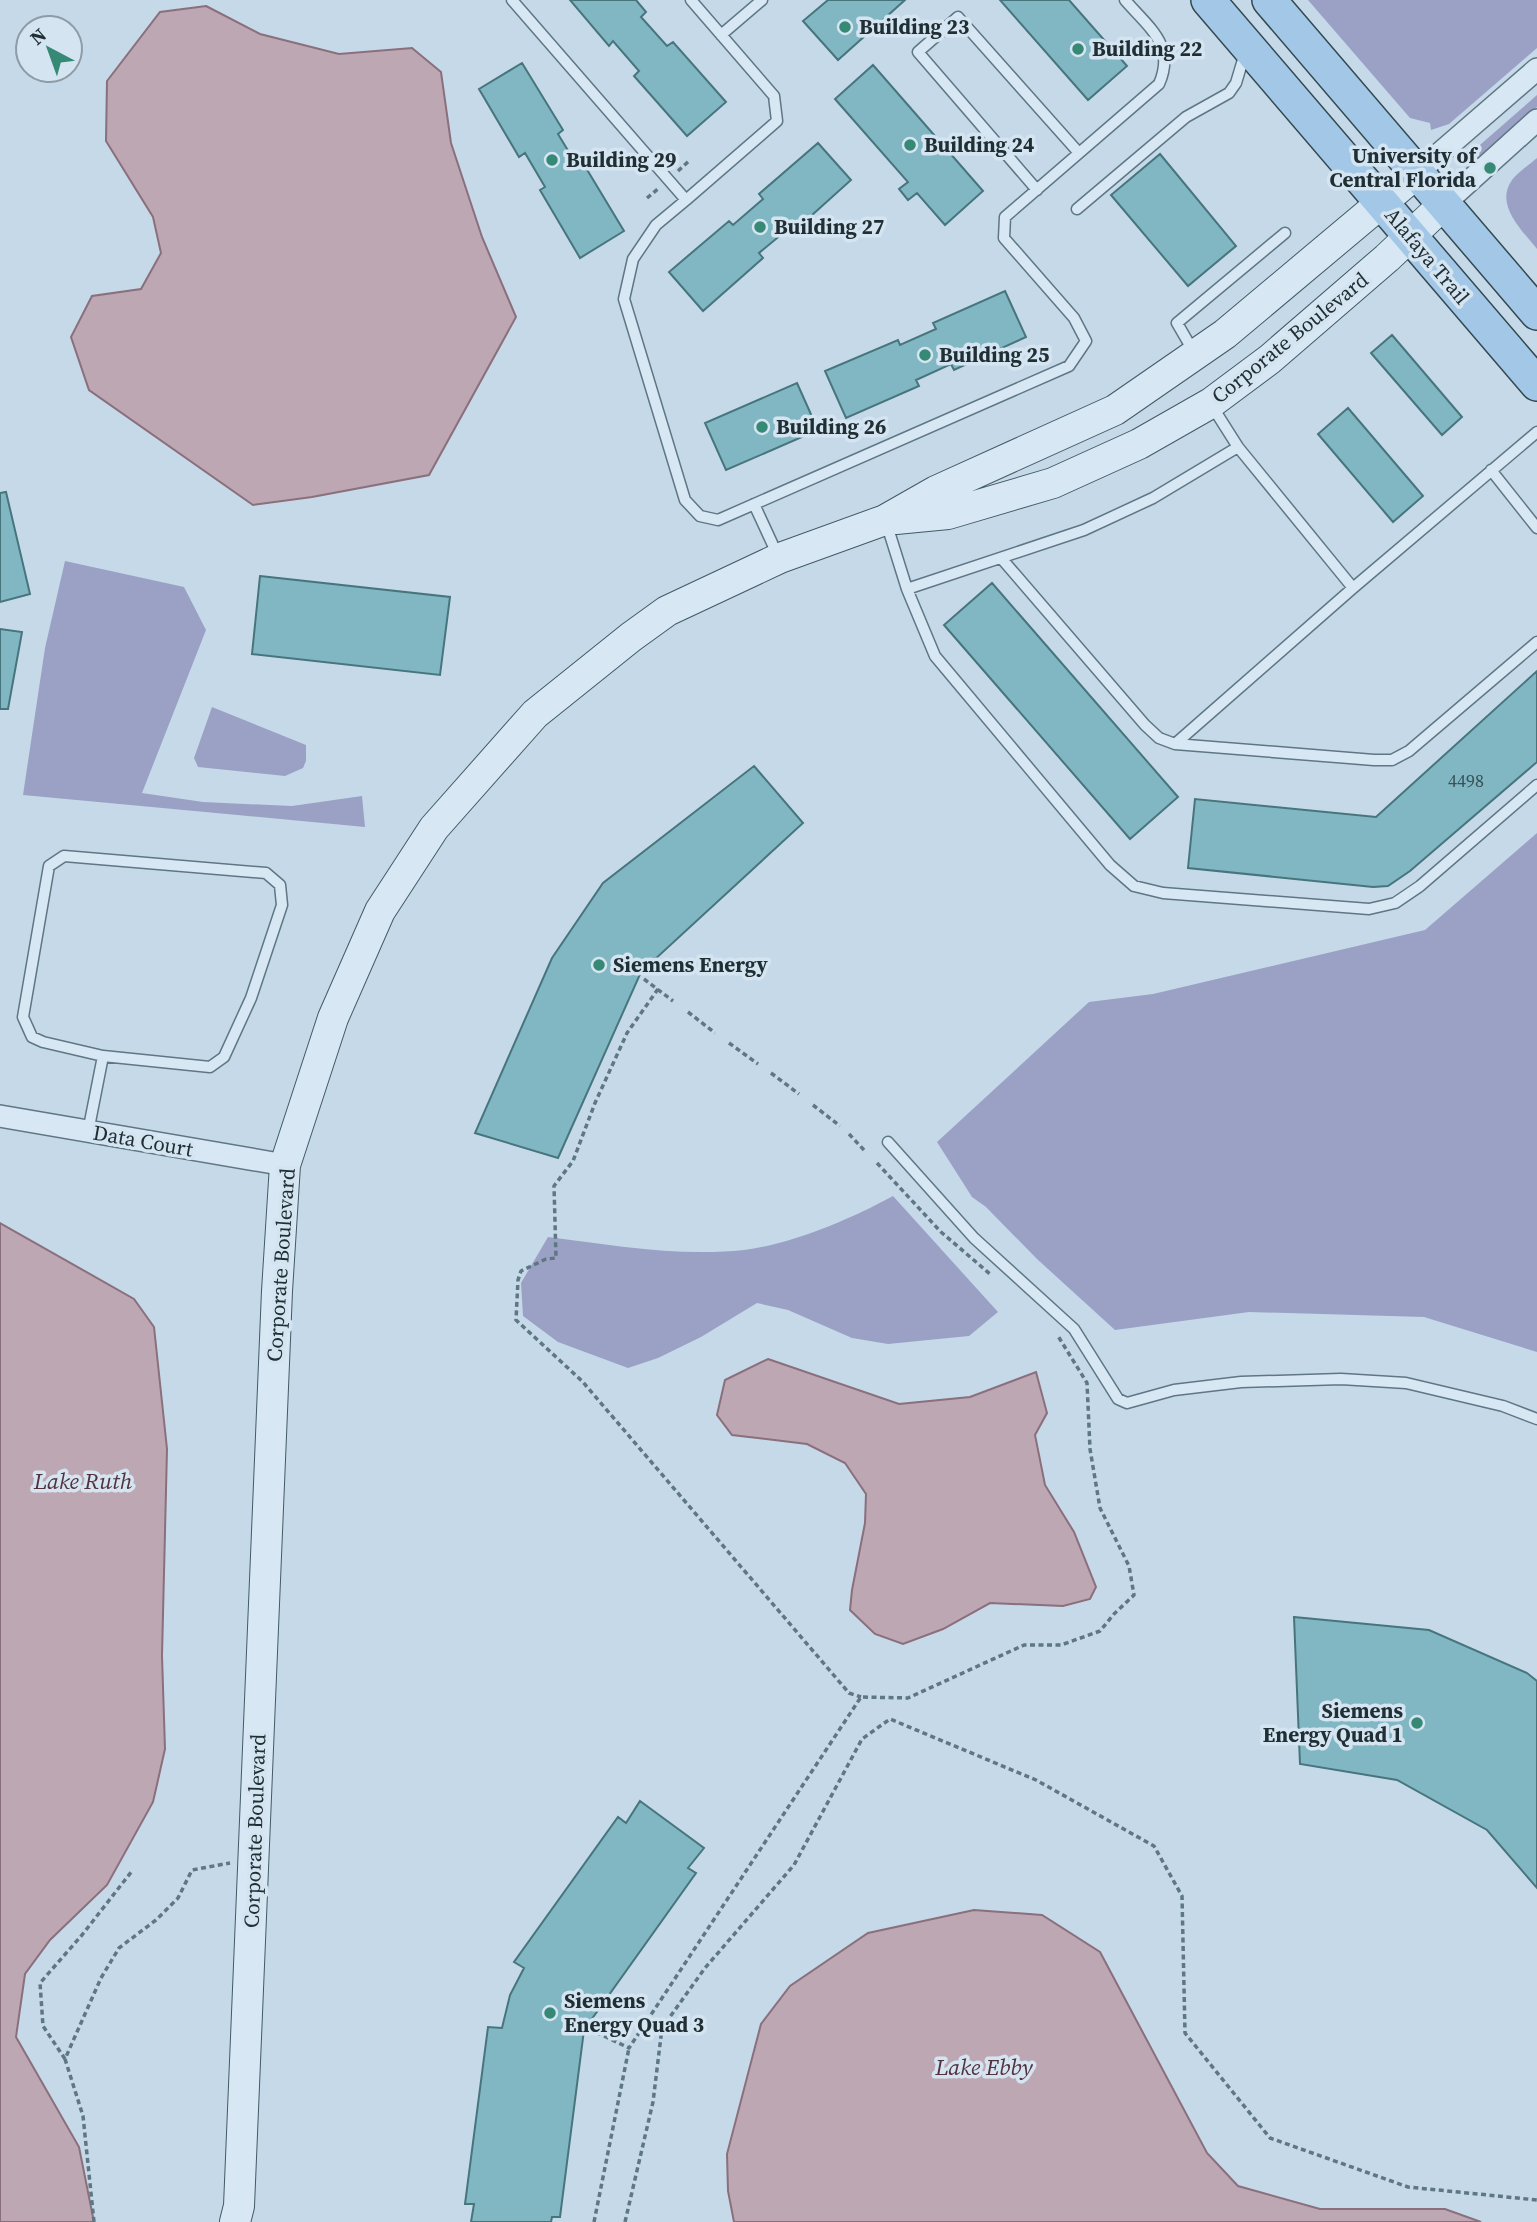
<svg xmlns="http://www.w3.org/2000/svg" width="1537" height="2222" viewBox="0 0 1537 2222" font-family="'Source Serif 4',serif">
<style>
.green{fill:#9ba1c5}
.water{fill:#bda7b3;stroke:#8a6f7c;stroke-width:2}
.building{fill:#81b7c2;stroke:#47757e;stroke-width:2}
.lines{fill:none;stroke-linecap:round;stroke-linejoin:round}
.lane-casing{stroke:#5e7782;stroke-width:13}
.street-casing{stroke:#5e7782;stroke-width:24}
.secondary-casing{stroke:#415b64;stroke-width:32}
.primary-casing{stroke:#324950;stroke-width:36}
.path{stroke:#5e7782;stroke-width:3.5;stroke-dasharray:5 3.5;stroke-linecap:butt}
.lane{stroke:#d8e7f4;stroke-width:10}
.street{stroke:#d8e7f4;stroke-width:21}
.secondary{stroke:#d8e7f4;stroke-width:30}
.primary{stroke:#a3c8e7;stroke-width:33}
.poi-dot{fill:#358975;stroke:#d5e4f1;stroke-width:2.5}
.labels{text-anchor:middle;stroke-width:7;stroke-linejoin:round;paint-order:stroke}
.number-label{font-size:18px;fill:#385158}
.poi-label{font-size:21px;font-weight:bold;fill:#202f34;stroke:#d5e4f1;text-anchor:start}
.street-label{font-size:21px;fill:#202f34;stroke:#d5e4f1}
.water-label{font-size:23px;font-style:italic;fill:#52313b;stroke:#d5e4f1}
</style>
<rect width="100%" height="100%" fill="#c6d9e9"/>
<!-- green -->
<path class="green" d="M1308 0H1537V48L1449 124 1431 130 1430 123 1410 118Z
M1537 95V107L1472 163 1465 165V158Z
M1537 158V249C1523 231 1494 205 1512 180 1518 172 1529 165 1537 158Z
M65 561 184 587 206 630 142 793 203 802 292 806 362 796 365 827 23 795 45 648Z
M212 707 306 745V761L303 768 285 776 198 767 194 758Z
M1537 833V1352L1424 1317 1249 1312 1115 1330 1037 1259 986 1207 972 1197 937 1142 1089 1002 1153 994 1425 930Z
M893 1196 998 1312 969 1336 888 1344 852 1338 788 1310 757 1303 701 1337 658 1358 628 1368 558 1342 523 1316 521 1283 548 1237C612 1245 679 1257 744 1250 792 1244 851 1219 893 1196Z"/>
<!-- water -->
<path class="water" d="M206 6 260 34 339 54 412 48 441 72 451 143 482 237 516 317 429 475 312 497 253 505 89 390 71 337 92 296 141 289 161 253 153 217 106 141 107 81 160 12Z
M0 1223 134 1299 154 1327 167 1449 162 1656 165 1749 153 1802 107 1885 50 1940 25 1974 16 2037 79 2147 94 2222H0Z
M768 1359 899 1404 970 1397 1036 1372 1047 1413 1035 1435 1045 1485 1074 1532 1096 1587 1090 1599 1063 1606 990 1603 943 1629 903 1644 875 1634 850 1610 852 1590 865 1523 866 1494 845 1463 807 1444 732 1435 717 1415 725 1380Z
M974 1910 1042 1915 1100 1952 1207 2153 1238 2186 1320 2209H1445L1481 2222H734L728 2191 727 2154 761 2024 790 1986 868 1933Z"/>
<!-- building -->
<path class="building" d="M570 0H636L646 12 641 17 667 46 673 42 726 102 687 136 634 76 639 71 613 41 609 46Z
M828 0H905L838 60 803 21Z
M1000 0H1069L1127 66 1088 100Z
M522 63 563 130 558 134 578 167 583 163 624 231 580 258 540 190 545 187 525 153 519 157 479 89Z
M873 65 983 191 945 225 917 193 908 200 899 189 908 182 835 99Z
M818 143 851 180 792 233 788 229 759 253 763 258 703 311 669 272 729 221 733 225 763 199 759 194Z
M1160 154 1236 246 1188 286 1111 195Z
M1005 291 1026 337 954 370 951 364 916 380 919 386 846 418 825 371 898 340 900 345 936 329 933 323Z
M1392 335 1462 417 1442 435 1371 353Z
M797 383 818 430 726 470 705 423Z
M1348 408 1423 496 1393 522 1318 434Z
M6 492 30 594 0 602V493Z
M260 576 450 597 440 675 252 654Z
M992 583 1178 797 1130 839 944 625Z
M0 629 22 632 8 709H0Z
M1537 671V762L1410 871 1388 886 1373 887 1188 868 1195 799 1376 817Z
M754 766 803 823 641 972 558 1158 475 1133 552 958 603 883Z
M1294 1617 1429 1630 1527 1673 1537 1681V1888L1487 1830 1397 1780 1300 1764Z
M640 1801 704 1848 688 1868 696 1873 584 2030 560 2217H552L551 2222H471L474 2204H465L488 2027 502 2028 510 1995 524 1968 514 1962 618 1817 626 1823Z"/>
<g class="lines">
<!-- lane casing -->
<g class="lane-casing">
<path id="lane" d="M512 0 686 200 777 121 774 96 691 0
M721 35 762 0
M1037 190 918 52 958 17 1079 153
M686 200 656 225 633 259 624 299 685 500 700 516 718 520 1069 366 1086 341 1074 318 1004 238 1005 217 1159 84C1176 45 1149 28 1125 0
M1077 209 1186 117 1229 93 1236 83 1245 53
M1195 354 1177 323 1285 233
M1212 406 1238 447 1353 588
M1491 470 1537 528
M754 504 778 556
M886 522 907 589 935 656 1110 865 1134 886 1163 893 1369 909 1395 903 1420 886 1537 785
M1002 559 1145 725 1159 738 1175 744 1374 760H1392L1409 751 1537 642
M907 589 1084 530 1153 498 1238 447
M1175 744 1353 588 1537 432
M88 1132 103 1056 210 1067 224 1057 251 998 282 905 280 885 266 873 64 856 49 866 23 1017 32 1037 43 1042 103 1056
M888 1142 974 1238 1074 1329 1118 1399 1127 1403 1174 1390 1241 1382 1341 1379 1406 1383 1503 1406 1537 1419"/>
</g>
<!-- street casing -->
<g class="street-casing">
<path id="street" d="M1417 173 1537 69
M1444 204 1537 120
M0 1116 285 1165"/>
</g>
<!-- secondary casing -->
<g class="secondary-casing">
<path id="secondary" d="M896 519 948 514 1053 483 1139 444 1211 403 1270 359 1387 258 1444 204
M235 2222 239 2206 277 1291 285 1165 333 1018 380 911 434 828 535 714 631 637 667 611 780 558 885 520 936 491 1115 410 1225 334 1417 173"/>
</g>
<!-- primary casing -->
<g class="primary-casing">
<path id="primary" d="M1208 0 1537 384
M1269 0 1537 313"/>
</g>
<!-- path -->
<path class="path" d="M678 171 689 161
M647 198 659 188
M644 979 673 1001
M658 989 627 1033 595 1103 573 1161 554 1186 556 1258 546 1259 521 1271 518 1280 516 1320 582 1381 849 1693 861 1697
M688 1012 715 1033
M729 1043 758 1064
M771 1073 799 1094
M813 1105 840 1126
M849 1134 864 1150
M877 1163 941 1232 990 1274
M581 2025 629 2048 861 1697 908 1698 1024 1645H1061L1100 1631 1114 1614 1134 1595 1129 1566 1100 1508 1090 1449 1087 1383 1058 1336
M65 2059 43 2026 40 1983 82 1935 132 1871
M94 2222 83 2116 65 2059 101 1978 119 1948 156 1920 178 1898 192 1870 230 1863
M594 2222 629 2048
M625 2222 653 2102 662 2028 705 1968 794 1865 862 1739 890 1719 1036 1780 1154 1846 1182 1896 1185 2033 1270 2138 1408 2187 1537 2200"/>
<!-- lane -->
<use href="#lane" class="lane"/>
<!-- street -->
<use href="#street" class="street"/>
<!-- secondary -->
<use href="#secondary" class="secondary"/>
<!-- primary -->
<use href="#primary" class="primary"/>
</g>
<!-- markers -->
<g class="poi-dot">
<circle cx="845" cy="27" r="7"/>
<circle cx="1078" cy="49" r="7"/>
<circle cx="910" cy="145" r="7"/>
<circle cx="552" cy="160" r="7"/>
<circle cx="1490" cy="168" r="7"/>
<circle cx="760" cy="227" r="7"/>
<circle cx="925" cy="355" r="7"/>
<circle cx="762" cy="427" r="7"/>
<circle cx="599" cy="965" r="7"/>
<circle cx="1417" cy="1723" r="7"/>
<circle cx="550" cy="2013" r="7"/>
</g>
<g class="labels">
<!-- number labels -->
<g class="number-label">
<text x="1466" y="787">4498</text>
</g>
<!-- poi labels -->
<g class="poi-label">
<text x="859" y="34">Building 23</text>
<text x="1092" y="56">Building 22</text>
<text x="924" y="152">Building 24</text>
<text x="1476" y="163" text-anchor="end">University of<tspan x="1476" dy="24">Central Florida</tspan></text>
<text x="566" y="167">Building 29</text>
<text x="774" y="234">Building 27</text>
<text x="939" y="362">Building 25</text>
<text x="776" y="434">Building 26</text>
<text x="613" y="972">Siemens Energy</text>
<text x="1403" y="1718" text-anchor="end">Siemens<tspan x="1403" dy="24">Energy Quad 1</tspan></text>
<text x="564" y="2008">Siemens<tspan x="564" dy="24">Energy Quad 3</tspan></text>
</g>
<!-- street labels -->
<g class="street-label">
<text transform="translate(1427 256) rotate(50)" y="7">Alafaya Trail</text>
<text transform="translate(1290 338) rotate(-39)" y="7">Corporate Boulevard</text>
<text transform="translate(143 1141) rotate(10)" y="7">Data Court</text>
<text transform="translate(281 1265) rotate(-86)" y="7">Corporate Boulevard</text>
<text transform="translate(255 1831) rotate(-88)" y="7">Corporate Boulevard</text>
</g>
<!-- water labels -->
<g class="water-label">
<text x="83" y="1489">Lake Ruth</text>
<text x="984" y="2075">Lake Ebby</text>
</g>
</g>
<!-- north arrow -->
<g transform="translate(49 49) rotate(319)"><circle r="33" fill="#d5e4f1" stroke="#8d9ca5" stroke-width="2"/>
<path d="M0-5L12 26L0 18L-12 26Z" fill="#358975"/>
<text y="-10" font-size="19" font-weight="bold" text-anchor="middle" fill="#202f34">N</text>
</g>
</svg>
